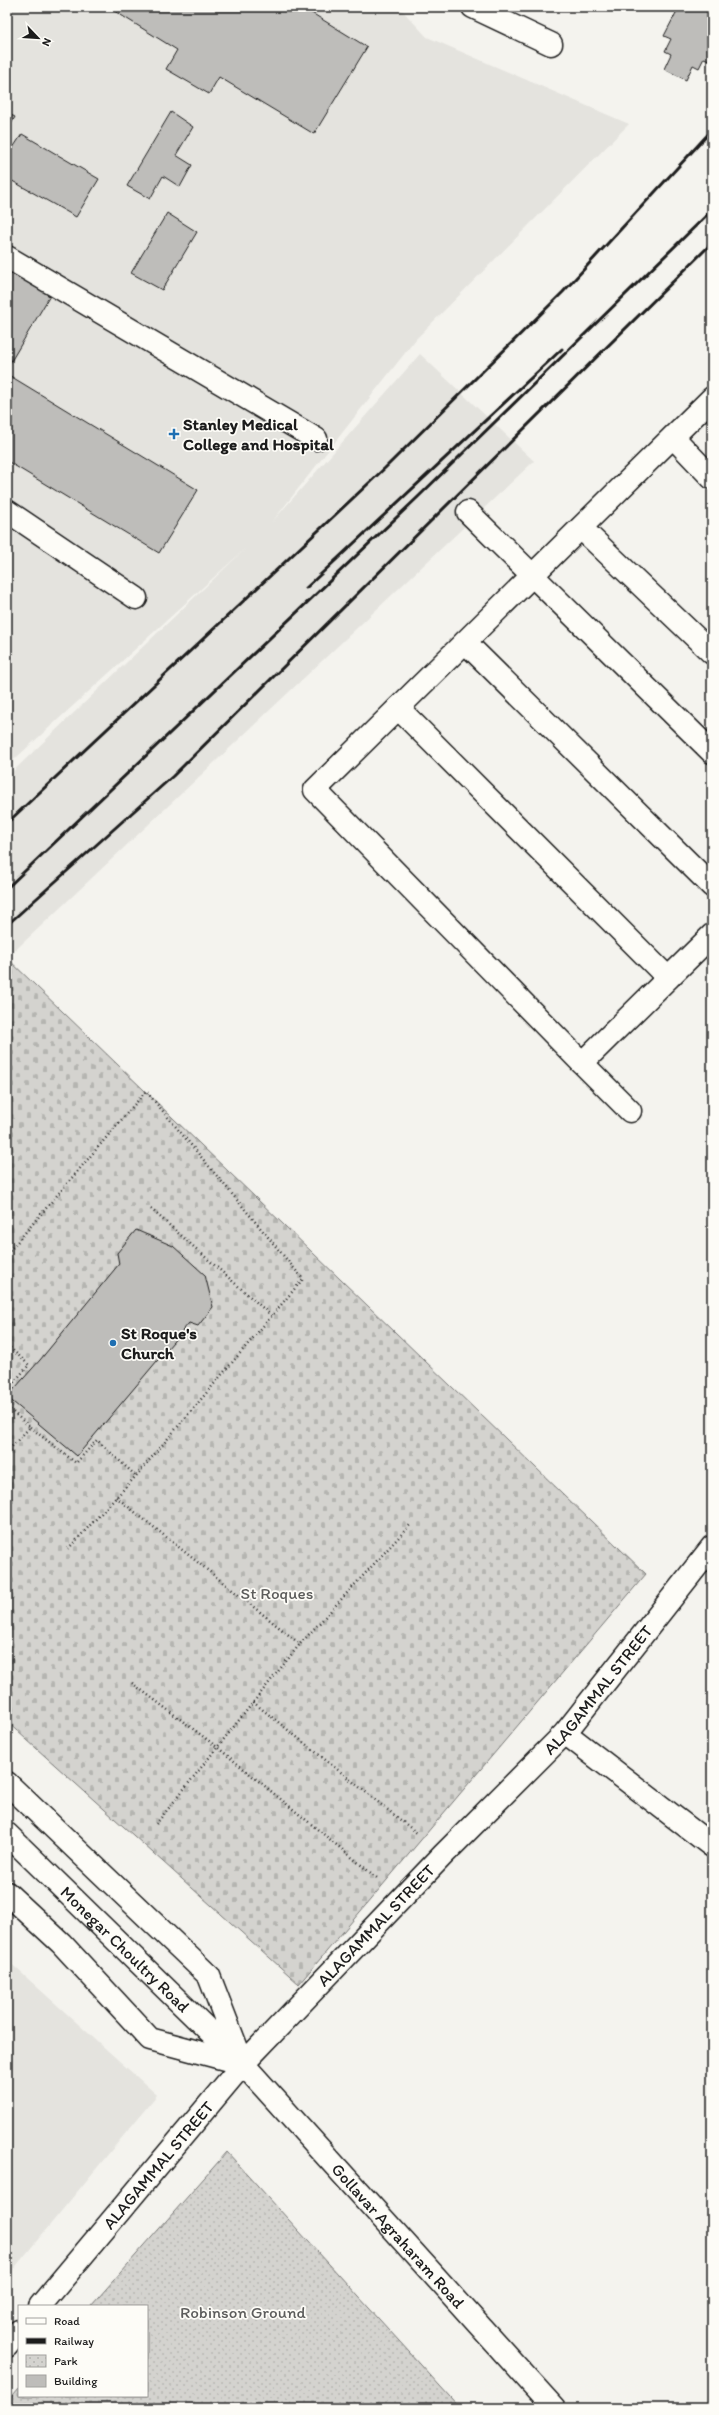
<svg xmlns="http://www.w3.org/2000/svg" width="719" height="2415" viewBox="0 0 719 2415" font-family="Itim,sans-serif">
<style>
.built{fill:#e4e3de}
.cemetery{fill:url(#cemetery-stones);stroke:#787876}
.park{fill:url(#park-dots);stroke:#787876}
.building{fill:#bebdba;stroke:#1c1c1c}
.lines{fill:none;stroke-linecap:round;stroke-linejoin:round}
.minor-casing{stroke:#1c1c1c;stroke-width:25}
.major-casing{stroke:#1c1c1c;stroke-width:25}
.path{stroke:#1c1c1c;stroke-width:2.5;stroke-dasharray:1 3;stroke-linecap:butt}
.minor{stroke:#fdfcf7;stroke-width:22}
.major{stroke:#fdfcf7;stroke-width:22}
.rail{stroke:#1c1c1c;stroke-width:3}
.poi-dot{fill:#1f6fb2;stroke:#fdfcf7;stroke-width:1.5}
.labels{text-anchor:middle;stroke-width:3.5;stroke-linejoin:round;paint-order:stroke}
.poi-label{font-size:17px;font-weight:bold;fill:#1c1c1c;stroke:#fdfcf7;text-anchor:start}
.park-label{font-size:17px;fill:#5c5c5b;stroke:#fdfcf7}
.street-label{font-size:17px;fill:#1c1c1c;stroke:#fdfcf7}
</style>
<defs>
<pattern id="cemetery-stones" width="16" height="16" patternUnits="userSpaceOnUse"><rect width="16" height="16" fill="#d4d3cf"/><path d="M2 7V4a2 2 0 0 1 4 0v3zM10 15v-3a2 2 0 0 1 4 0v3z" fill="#b5b5b1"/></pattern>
<pattern id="park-dots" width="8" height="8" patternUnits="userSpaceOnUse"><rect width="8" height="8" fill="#d4d3cf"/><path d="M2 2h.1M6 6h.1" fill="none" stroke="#b5b5b1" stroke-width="1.8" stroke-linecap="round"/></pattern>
</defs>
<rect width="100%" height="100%" fill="#f4f3ee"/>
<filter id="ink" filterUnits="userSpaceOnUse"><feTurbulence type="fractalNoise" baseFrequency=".025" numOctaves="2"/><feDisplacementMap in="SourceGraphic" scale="8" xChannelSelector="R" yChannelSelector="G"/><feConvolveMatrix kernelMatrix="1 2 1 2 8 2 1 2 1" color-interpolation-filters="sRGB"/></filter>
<g filter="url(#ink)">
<!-- built -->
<path class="built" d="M7 7H399L427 37 629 124 416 339 272 522 420 354 534 461 7 958V777L246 548 7 766Z
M7 1960 157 2095 7 2277Z"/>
<!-- cemetery -->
<path class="cemetery" d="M7 958 646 1574 299 1984 7 1722Z"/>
<!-- park -->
<path class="park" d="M227 2152 460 2408H7V2402L19 2388V2396H147V2306H91Z"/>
<!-- building -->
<path class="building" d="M108 7H302L367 47 314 134 219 77 209 94 166 69 177 50Z
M679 7H712V54L709 60 704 58 699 68 693 65 686 80 664 69 671 54 665 51 671 39 664 36Z
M171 112 193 127 176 155 192 165 180 187 163 176 150 199 127 186Z
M7 113 15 117 7 131Z
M22 134 99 179 76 217 7 178V157Z
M167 213 197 232 162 290 131 273Z
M7 267 51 294 7 368Z
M7 374 198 490 159 553 7 461Z
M136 1230 173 1246 205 1275 213 1307 198 1326 189 1323 77 1456 7 1397 40 1360 119 1264 117 1253Z"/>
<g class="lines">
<!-- minor casing -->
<g class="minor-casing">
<g id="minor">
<path d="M473 7 551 44"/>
<path d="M7 257 316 439"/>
<path d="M712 398 315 790 582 1063 712 935"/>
<path d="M673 437 712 478"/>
<path d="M7 511 136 598"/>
<path d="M468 512 712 752"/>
<path d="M581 528 712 653"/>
<path d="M465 642 712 886"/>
<path d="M398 708 668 978"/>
<path d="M582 1063 630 1111"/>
<path d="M565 1733 712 1846"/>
<path d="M7 1783 209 1976 243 2064 150 2039 61 1943 7 1893"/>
<path id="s1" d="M7 1834 243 2064 554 2408"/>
</g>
</g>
<!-- major casing -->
<g class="major-casing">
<g id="major">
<path id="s2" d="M40 2306 243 2064 443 1855 565 1733 712 1547"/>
<path d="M7 2346 19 2331"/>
</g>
</g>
<!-- path -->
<path class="path" d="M151 1209 272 1316
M7 1254 146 1091 303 1279 136 1476 68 1549
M7 1345 29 1365 7 1390
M7 1407 30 1427 7 1452
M30 1427 76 1463 97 1440 136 1476
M116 1497 300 1644 410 1525
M132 1683 217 1747 377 1878
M253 1702 418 1834
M156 1824 300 1644"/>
<!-- minor -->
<use href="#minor" class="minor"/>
<!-- major -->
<use href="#major" class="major"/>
<!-- rail -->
<path class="rail" d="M306 588 562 349
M7 823 385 468 563 292 712 130
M7 888 417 498 712 210
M7 925 173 776 712 243"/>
</g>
</g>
<!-- markers -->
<g class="poi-dot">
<path d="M172 428h4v4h4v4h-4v4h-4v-4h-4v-4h4z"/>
<circle cx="113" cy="1343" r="4"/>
</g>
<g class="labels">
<!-- poi labels -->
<g class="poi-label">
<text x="183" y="430">Stanley Medical<tspan x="183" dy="20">College and Hospital</tspan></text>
<text x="121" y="1339">St Roque's<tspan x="121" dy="20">Church</tspan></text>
</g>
<!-- park labels -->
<g class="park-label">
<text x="277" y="1599">St Roques</text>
<text x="243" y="2318">Robinson Ground</text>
</g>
<!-- street labels -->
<g class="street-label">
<text dy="6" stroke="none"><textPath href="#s2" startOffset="832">ALAGAMMAL STREET</textPath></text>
<text dy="6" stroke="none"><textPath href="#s2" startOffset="508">ALAGAMMAL STREET</textPath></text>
<text dy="6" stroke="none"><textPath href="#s1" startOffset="165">Monegar Choultry Road</textPath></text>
<text dy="6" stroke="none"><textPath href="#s2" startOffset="184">ALAGAMMAL STREET</textPath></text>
<text dy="6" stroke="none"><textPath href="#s1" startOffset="561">Gollavar Agraharam Road</textPath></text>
</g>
</g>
<!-- margin -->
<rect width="719" height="2415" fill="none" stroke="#fdfcf7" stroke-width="24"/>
<rect x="12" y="12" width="695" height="2391" fill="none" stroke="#1c1c1c" stroke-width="1.5" filter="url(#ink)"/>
<!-- legend -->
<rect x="18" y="2305" width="130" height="92" fill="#fdfcf7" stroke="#a3a29f"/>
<rect x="26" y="2318" width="20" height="6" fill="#fdfcf7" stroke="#a3a29f"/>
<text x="54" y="2325" font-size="12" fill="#1c1c1c">Road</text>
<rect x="26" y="2338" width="20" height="6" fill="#1c1c1c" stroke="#a3a29f"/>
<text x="54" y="2345" font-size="12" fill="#1c1c1c">Railway</text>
<rect x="26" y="2355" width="20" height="12" fill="url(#park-dots)" stroke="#a3a29f"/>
<text x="54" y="2365" font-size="12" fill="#1c1c1c">Park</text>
<rect x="26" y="2375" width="20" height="12" fill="#bebdba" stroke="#a3a29f"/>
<text x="54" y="2385" font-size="12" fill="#1c1c1c">Building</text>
<!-- north arrow -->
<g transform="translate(38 38) rotate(115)" stroke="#fdfcf7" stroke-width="3" paint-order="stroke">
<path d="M0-3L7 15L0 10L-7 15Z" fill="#1c1c1c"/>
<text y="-6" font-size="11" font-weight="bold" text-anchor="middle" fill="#1c1c1c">N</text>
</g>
</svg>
